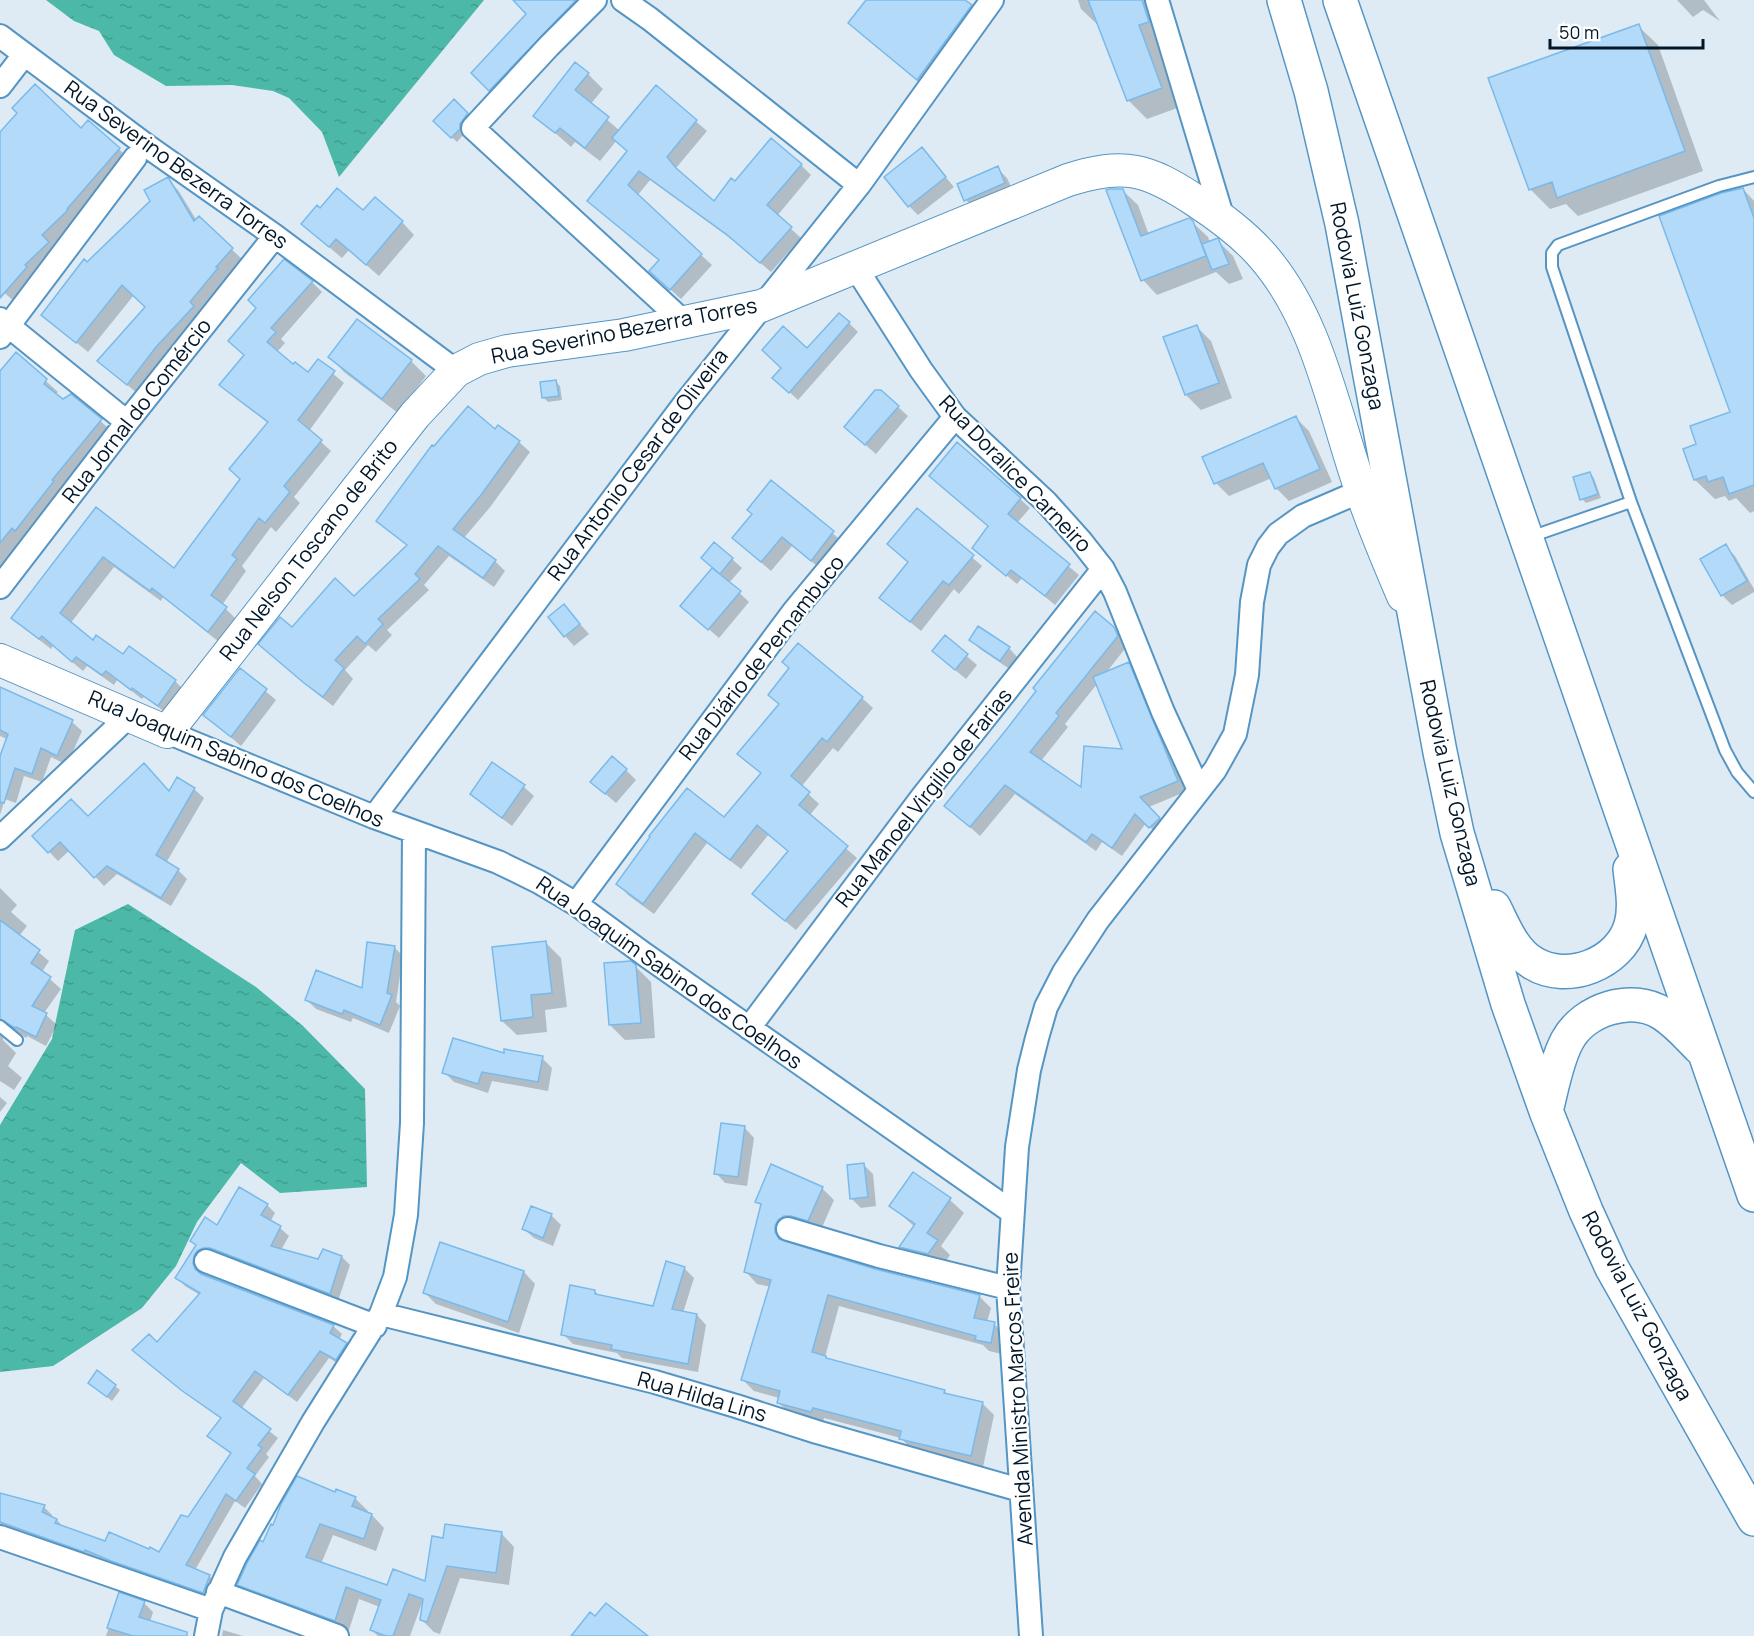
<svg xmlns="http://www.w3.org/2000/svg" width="1754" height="1636" viewBox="0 0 1754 1636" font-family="Manrope,sans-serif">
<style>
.water{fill:url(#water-ripples)}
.shadow{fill:#0003;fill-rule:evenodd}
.building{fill:#b4daf9;stroke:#79baeb;stroke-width:1.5}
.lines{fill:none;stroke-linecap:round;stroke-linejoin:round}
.service-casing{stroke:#5595c4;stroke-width:14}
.minor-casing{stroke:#5595c4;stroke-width:26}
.secondary-casing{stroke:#5595c4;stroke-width:34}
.trunk-casing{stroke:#5595c4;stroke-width:36}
.service{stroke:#fff;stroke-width:10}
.minor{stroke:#fff;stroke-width:22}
.secondary{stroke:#fff;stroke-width:32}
.trunk{stroke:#fff;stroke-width:33}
.labels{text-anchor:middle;stroke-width:4.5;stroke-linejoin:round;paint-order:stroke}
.street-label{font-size:21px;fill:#001729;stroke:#fff}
</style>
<defs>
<pattern id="water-ripples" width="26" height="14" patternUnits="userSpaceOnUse" patternTransform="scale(1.5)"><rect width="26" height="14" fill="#4bb8a8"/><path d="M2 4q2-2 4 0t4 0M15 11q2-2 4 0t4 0" fill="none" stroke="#409d91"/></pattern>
</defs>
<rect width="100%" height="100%" fill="#deebf5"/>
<!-- water -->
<path class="water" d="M46 0H484L339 177 322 132 289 98 273 91 232 85 166 86 114 55 99 31 74 21Z
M128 904 256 987 303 1026 365 1089 367 1187 280 1193 241 1163 197 1222 176 1266 142 1308 53 1366 0 1372V1125L52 1039 75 930Z"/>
<!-- shadow -->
<path class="shadow" d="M516 0H586L500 99 473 73 528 14Z
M868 0H963L985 20 932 93 864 37 850 23Z
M1078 0H1153L1167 40 1157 44 1180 107 1147 119 1128 100 1100 27 1081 9Z
M1677 0H1704L1720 21 1703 10 1693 17Z
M1638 26 1658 45 1703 171 1578 216 1566 204 1550 209 1531 190 1490 79Z
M588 74 603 89 590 105 620 131 656 87 707 131 676 168 715 203 735 183 801 165 811 175 777 216 801 238 771 272 738 244 650 180 637 196 712 265 681 299 661 281 660 261 589 201 629 152 617 140 600 161 575 142 571 147 535 115Z
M454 101 472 119 464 129V134L457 142 435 121Z
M81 130 119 149 130 160 79 223 53 248 59 254 16 303 0 289V135Z
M922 149 954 187 918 215 909 206Z
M997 168 1007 178 1014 193 975 210 966 200Z
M167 179 178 190 197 221 199 218 243 260 226 278 227 280 138 394 99 361 147 308 134 295 88 352 43 315 87 264 152 201Z
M1743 189 1754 201V511L1750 513 1736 498 1729 501 1725 496 1715 499 1695 480 1685 450 1698 445 1732 413Z
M1122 190 1138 205 1149 235 1192 222 1208 237 1210 243 1218 241 1233 256 1243 279 1229 284 1216 272 1157 295 1143 280Z
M321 210 363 212 402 222 414 235 379 276 349 250 342 258 316 236Z
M312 282 322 292 281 339 285 343 277 352 293 366 308 374 318 361 344 383 309 431 331 451 294 497 300 503 276 532 271 527 242 566 246 571 222 605 236 619 219 642 163 597 161 601 114 567 70 624 93 643 175 681 186 692 169 715 144 697 142 699 117 680 114 685 87 666 83 671 53 646 51 649 24 628 13 618 96 510 175 570 241 480 269 424 221 385 245 355Z
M849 323 858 332 798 400 783 386 807 350Z
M1196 326 1211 341 1232 398 1201 410 1186 395Z
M16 354 58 392 55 395 63 401 70 395 113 432 0 568V372Z
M330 357 411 361 426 376 398 413 344 372Z
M556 382 560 386 562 400 548 402 544 398Z
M898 407 908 416 876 454 855 436Z
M1296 418 1309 431 1332 482 1289 501 1276 488 1272 478 1229 496 1216 483 1204 457Z
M498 427 519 442 530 452 491 506 463 539 495 561 505 571 494 587 449 556 424 585 429 590 387 630 392 635 376 652 368 645 345 670 353 679 333 706 316 693 270 654 292 629 354 598 408 546 378 521Z
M1590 473 1594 478 1601 498 1586 503 1582 499Z
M771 482 843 542 821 569 792 546 771 571 743 547 754 514Z
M1020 499 1030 508 1017 523 1079 575 1055 605 1022 578 1017 584 974 548 989 526Z
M917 510 982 566 959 594 954 589 921 631 881 598 909 562Z
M1725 546 1735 556 1754 589V592L1732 605 1722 595Z
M703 558 732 559 742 568 729 583 749 602 719 638 682 606 713 569Z
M564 606 589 634 574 646 565 636Z
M1113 628 1124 639 1127 646 1106 673 1128 664 1138 674 1187 791 1149 807 1169 829 1160 837 1146 823 1122 856 1102 842 1096 851 1015 794 980 836 946 806ZM1097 684 1124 750 1082 790 1041 761 1068 727 1065 724Z
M945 637 977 665 966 679 943 660Z
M971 640 1009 648 1018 658 1011 670 980 649Z
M240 670 276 700 241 746 205 715Z
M0 687 72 722 82 731 67 765 51 757 42 782 24 776 16 803 5 799 0 815V760L7 739 0 736Z
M770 695 862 698 873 708 838 752 833 748 801 787 819 804 809 816 857 858 796 930 765 905 790 852 769 834 741 869 707 843 654 914 628 895 618 884 652 837 724 819 762 774 739 754 780 705Z
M492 764 524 787 534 796 512 826 481 803 471 794Z
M626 770 636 780 616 803 602 791Z
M194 789 204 798 166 863 178 870 187 879 171 906 117 874 104 886 70 850 58 861 34 836 170 793Z
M0 888 17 905 11 912 27 926 19 936 49 961 42 972 61 989 44 1013 57 1025 46 1046 27 1036 26 1038 13 1028 4 1032 3 1040 16 1053 8 1066 22 1078 14 1090 0 1081Z
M546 943 561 958 567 1007 545 1010 547 1032 517 1035 502 1021Z
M394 947 403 956 396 1002 400 1006 389 1033 353 1018 351 1022 316 1009 307 1000 363 990Z
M635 966 651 982 655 1038 625 1040 610 1025Z
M542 1058 552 1068 548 1091 492 1081 488 1093 454 1082 444 1072Z
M0 1097 7 1103 0 1112Z
M745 1128 754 1138 747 1186 725 1183 716 1173Z
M863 1164 873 1174 876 1206 861 1208 851 1198Z
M913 1174 950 1200 964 1213 941 1246 950 1255 942 1267 914 1260 901 1247 915 1227 891 1206Z
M822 1188 834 1200 820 1232 786 1238V1243L875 1270 979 1296 991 1308 987 1322 994 1324 1006 1335 1002 1354 989 1351 983 1345 839 1306 825 1357 829 1361 944 1391 949 1396 982 1403 994 1415 983 1467 912 1450 901 1438 824 1418 823 1423 790 1414 778 1402 779 1398 754 1391 743 1380 771 1287 757 1284 746 1272 762 1206 757 1201Z
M267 1205 275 1213 270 1222 280 1228 289 1236 281 1250 318 1261 342 1257 350 1265 338 1301 202 1264V1275L333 1326 342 1334 339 1340 354 1353 345 1368 329 1358 297 1402 264 1378 241 1409 278 1438 266 1454 269 1457 255 1476 262 1484 245 1508 235 1501 195 1570 209 1576 218 1584 211 1600 121 1569 93 1557 92 1559 0 1529V1494L44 1507 52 1515 51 1518 57 1520 65 1529 105 1543 160 1554 188 1518 232 1455 209 1436 222 1419 143 1358 200 1295 185 1286 177 1277 197 1246 218 1227Z
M551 1215 561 1225 553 1246 534 1238 524 1229Z
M684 1268 694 1278 683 1313 697 1315 706 1325 698 1372 622 1358 617 1353 573 1344 563 1334 595 1291 600 1297 654 1308Z
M524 1272 535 1284 519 1333 436 1304 425 1293Z
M115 1386 120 1390 112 1401 94 1387Z
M336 1494 355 1498 368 1511 367 1513 372 1515 384 1528 376 1551 333 1535 321 1564 387 1587 427 1583 445 1540 502 1534 514 1547 509 1585 460 1578 440 1634 434 1632 421 1619 422 1603 410 1636H378L372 1630 380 1607 359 1599 348 1633 252 1597 239 1584 273 1526Z
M120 1594 144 1603 153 1612 150 1622 186 1633 188 1636H106Z
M223 1630 243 1636H222Z"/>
<!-- building -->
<path class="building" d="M513 0H576L489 91 471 73 526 14Z
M866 0H965L972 5 917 80 848 23Z
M1088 0H1142L1149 22 1139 25 1162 88 1127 101Z
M1639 24 1685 151 1557 198 1552 182 1529 190 1488 78Z
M575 62 589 73 575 90 609 117 585 148 560 128 555 133 533 116Z
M35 84 81 128 88 120 120 148 67 209 68 210 42 235 49 242 25 265 27 267 0 298V132L17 113 12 108Z
M656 85 697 120 667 157 676 168 714 201 731 178 735 181 771 138 802 164 767 205 792 227 760 263 726 234 639 171 628 185 702 254 670 290 649 271 659 260 587 201 627 151 612 138Z
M454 99 468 113 460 124V129L451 138 433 121Z
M922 147 946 177 908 207 884 177Z
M998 166 1005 183 964 201 957 184Z
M168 177 194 221 199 216 233 248 216 267 218 268 190 302 194 306 156 347 127 385 97 361 145 307 122 285 76 343 41 315 84 259 87 262 150 201 144 190Z
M337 188 363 210 375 197 403 221 366 265 336 239 329 247 301 224 317 205 320 208Z
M1743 188 1754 218V485L1729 494 1723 477 1708 482 1706 476 1694 480 1683 449 1696 444 1690 426 1730 412 1659 216 1721 193Z
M1110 189H1123L1141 236 1189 218 1193 221 1206 256 1141 281 1106 190Z
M1218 238 1229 264 1212 270 1202 244Z
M284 259 313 281 271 328 276 332 267 342 293 364 295 362 308 372 318 359 335 371 298 420 322 440 284 486 290 492 265 523 259 518 232 555 237 559 211 595 227 607 208 632 152 588 150 591 103 557 60 613 93 640 96 635 123 654 129 646 176 680 158 706 132 688 131 690 106 671 102 675 76 657 72 662 42 636 39 639 11 618 96 507 174 568 240 479 229 469 268 422 219 385 244 355 228 341 256 308 248 300Z
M839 313 850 322 789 393 772 378 781 368 762 350 783 326 807 348Z
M357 319 412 360 382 399 328 357Z
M1197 325 1219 383 1185 395 1163 337Z
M16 352 47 379 44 384 63 399 71 394 102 419 52 480 54 481 15 531 12 528 0 543V371Z
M556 380 559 396 542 398 540 382Z
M875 390H881L899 406 865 445 844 427Z
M468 406 495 429 498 425 520 441 481 495 453 529 496 560 483 578 438 546 415 574 420 579 378 619 383 624 365 644 357 636 335 660 344 668 323 697 304 683 258 644 280 617 292 627 335 578 354 596 407 545 376 521 432 445 434 446Z
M1296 416 1320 469 1275 489 1263 463 1214 484 1202 457Z
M957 442 1021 498 1008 514 1070 564 1045 596 1011 570 1006 576 972 548 988 526 929 476Z
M1590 472 1598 494 1580 500 1573 477Z
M771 480 834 531 811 561 782 537 761 562 732 538 752 514 747 510Z
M917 508 974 555 949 585 943 581 910 622 879 598 908 562 887 544Z
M714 542 733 558 720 574 701 558Z
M1726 544 1747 581 1721 596 1700 559Z
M712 568 741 591 708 630 680 606Z
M564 604 580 624 564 637 548 617Z
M1095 611 1114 627 1118 636 1056 713 1059 716 1030 752 1081 787 1084 746 1122 749 1093 677 1129 662 1178 781 1140 797 1160 818 1149 828 1135 814 1112 848 1092 834 1086 842 1005 785 970 827 944 806 1006 730 1036 691 1033 688Z
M978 626 1010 647 1000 661 969 640Z
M945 635 968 654 955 670 932 651Z
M798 643 863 697 827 742 822 738 791 776 810 792 799 805 848 846 785 921 752 894 788 851 757 825 730 860 695 833 643 904 616 884 650 837 649 836 687 788 724 817 761 773 737 754 779 704 768 695 789 668 782 662Z
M240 668 267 689 231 737 203 715Z
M0 687 73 720 57 756 41 748 32 774 15 768 4 803 0 802V756L8 734 0 730Z
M612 756 627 769 605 794 590 782Z
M492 762 525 785 502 818 470 794Z
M144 763 169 791 177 777 195 788 156 855 179 869 161 898 107 866 94 878 60 842 48 853 32 836 71 799 88 816Z
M0 920 40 950 31 963 51 977 32 1006 47 1013 36 1037 16 1027 15 1028 0 1019Z
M546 941 552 993 531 995 533 1017 501 1021 492 947Z
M367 942 395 946 387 993 392 995 380 1025 344 1010 342 1014 305 1000 316 970 362 988Z
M631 961 636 965 641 1023 609 1025 604 963Z
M453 1038 504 1053V1049L543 1056 538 1082 482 1072 478 1084 442 1073Z
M721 1123 745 1126 738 1177 714 1174Z
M864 1163 868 1197 850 1199 847 1165Z
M771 1164 823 1187 808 1221 791 1216H784L778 1220 775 1226V1232L779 1239 875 1269 980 1295 974 1318 995 1322 991 1343 975 1340 976 1336 828 1295 812 1352 826 1356V1358L945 1390 944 1393 983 1402 971 1456 899 1439 901 1431 813 1408 811 1412 777 1403 780 1391 741 1380 771 1280 744 1272 761 1204 755 1202Z
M913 1172 951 1198 927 1233 938 1240 928 1254 899 1247 915 1224 889 1206Z
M239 1187 268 1204 261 1215 281 1226 271 1246 318 1259 323 1249 342 1256 330 1294 210 1248H203L197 1251 194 1256 193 1263 195 1269 201 1274 334 1325 330 1333 347 1343 336 1360 320 1351 288 1395 255 1371 233 1401 271 1429 258 1445 262 1448 247 1468 255 1474 236 1501 226 1494 186 1565 210 1575 203 1593 111 1561 85 1550 84 1552 0 1522V1493L45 1505 42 1512 57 1519 55 1523 105 1541 109 1532 149 1549 150 1547 159 1552 181 1515 188 1517 231 1453 207 1436 221 1418 181 1390 132 1350 149 1334 157 1342 200 1293 175 1278 196 1245 190 1241 205 1217 217 1225Z
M531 1206 552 1214 543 1238 522 1229Z
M440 1242 524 1271 508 1322 423 1293Z
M666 1261 685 1267 672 1309 697 1314 688 1364 611 1349 612 1345 561 1335 570 1285 595 1290V1294L653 1306Z
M97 1370 116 1385 107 1397 88 1383Z
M297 1476 335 1492 336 1489 356 1497 352 1506 372 1514 364 1539 320 1524 306 1557 387 1585 393 1569 425 1581 432 1536 443 1538 445 1524 502 1532 496 1573 447 1566 427 1622 420 1620 423 1599 409 1594 393 1636H386L370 1630 381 1600 346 1587 335 1621 237 1585 247 1563 260 1540 263 1542 271 1524 273 1525 281 1504Z
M119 1592 145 1601 139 1617 187 1632V1636H133L107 1628Z
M606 1603 648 1636H571L590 1612 595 1616Z"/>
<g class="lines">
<!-- service casing -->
<g class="service-casing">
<path id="service" d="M1754 177 1719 186 1558 245 1552 253V267L1631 502 1725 750 1737 772 1754 792
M1530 537 1631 502
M0 1026 17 1040"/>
</g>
<!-- minor casing -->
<g class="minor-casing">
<path id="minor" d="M595 0 549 46 473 128 684 322
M623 0 650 19 859 185
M1157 0 1223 219
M0 36 147 146 275 236 456 371
M0 86 17 64
M856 268 921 370 955 417 1046 502 1081 541 1103 569 1115 592 1163 712 1199 790
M0 319 127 422
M0 337 135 158
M0 587 127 422 275 236
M167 732 374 817 498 862 539 882 576 904 644 954 1012 1212
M374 817 685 403 859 185 992 0
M0 838 130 715
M576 904 794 611 955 417
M749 1028 922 797 1103 569
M788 1229 879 1256 1008 1288
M206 1261 375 1326
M381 1314 655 1382 736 1406 817 1432 1020 1490
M0 1537 211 1610
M218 1592 337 1636
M206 1636 211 1610 235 1557 313 1422 381 1314 395 1277 406 1215 412 1123 414 832
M1031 1636 1008 1288 1017 1147 1029 1070 1037 1038 1046 1007 1064 972 1098 920 1215 770 1235 734 1247 675 1252 602 1259 565 1268 547 1278 534 1303 516 1361 491"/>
</g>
<!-- secondary casing -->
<g class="secondary-casing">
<path id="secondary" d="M0 660 167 732 415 415 456 371 479 359 507 351 624 335 761 306 1068 180C1124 162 1148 169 1196 201 1219 216 1241 232 1260 253 1318 317 1333 410 1361 490 1373 526 1388 561 1403 596"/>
</g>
<!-- trunk casing -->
<g class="trunk-casing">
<path id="trunk" d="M1284 0 1311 91 1342 224 1440 752 1457 833 1508 1004 1546 1111 1586 1211 1612 1268 1754 1519
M1340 0 1754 1195
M1494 907C1504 927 1513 951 1533 963 1567 984 1620 964 1631 925 1636 907 1632 887 1630 869
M1546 1111C1552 1088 1556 1062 1567 1041 1584 1009 1632 994 1663 1014 1677 1023 1688 1036 1700 1048"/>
</g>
<!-- service -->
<use href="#service" class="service"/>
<!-- minor -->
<use href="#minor" class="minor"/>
<!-- secondary -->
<use href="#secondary" class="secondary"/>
<!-- trunk -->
<use href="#trunk" class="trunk"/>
</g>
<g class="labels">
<!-- street labels -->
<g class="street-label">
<text transform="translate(176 165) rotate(36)" y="7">Rua Severino Bezerra Torres</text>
<text transform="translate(1357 306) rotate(79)" y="7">Rodovia Luiz Gonzaga</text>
<text transform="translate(624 331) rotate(-11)" y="7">Rua Severino Bezerra Torres</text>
<text transform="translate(137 411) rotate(-52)" y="7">Rua Jornal do Comércio</text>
<text transform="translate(638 465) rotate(-53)" y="7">Rua Antonio Cesar de Oliveira</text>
<text transform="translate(1015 474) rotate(46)" y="7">Rua Doralice Carneiro</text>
<text transform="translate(309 550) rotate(-52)" y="7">Rua Nelson Toscano de Brito</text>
<text transform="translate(762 658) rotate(-52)" y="7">Rua Diário de Pernambuco</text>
<text transform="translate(236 759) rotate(23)" y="7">Rua Joaquim Sabino dos Coelhos</text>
<text transform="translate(1450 783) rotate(77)" y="7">Rodovia Luiz Gonzaga</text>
<text transform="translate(924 798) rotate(-52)" y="7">Rua Manoel Virgilio de Farias</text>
<text transform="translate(669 973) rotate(35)" y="7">Rua Joaquim Sabino dos Coelhos</text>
<text transform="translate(1637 1306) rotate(62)" y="7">Rodovia Luiz Gonzaga</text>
<text transform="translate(702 1397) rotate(16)" y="7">Rua Hilda Lins</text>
<text transform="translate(1018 1399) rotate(-93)" y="7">Avenida Ministro Marcos Freire</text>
</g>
</g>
<!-- scale -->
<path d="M1550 39v9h153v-9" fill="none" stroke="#001729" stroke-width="3"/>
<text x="1559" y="39" font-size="18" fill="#001729" stroke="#ffffff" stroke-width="4.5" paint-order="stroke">50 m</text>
</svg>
